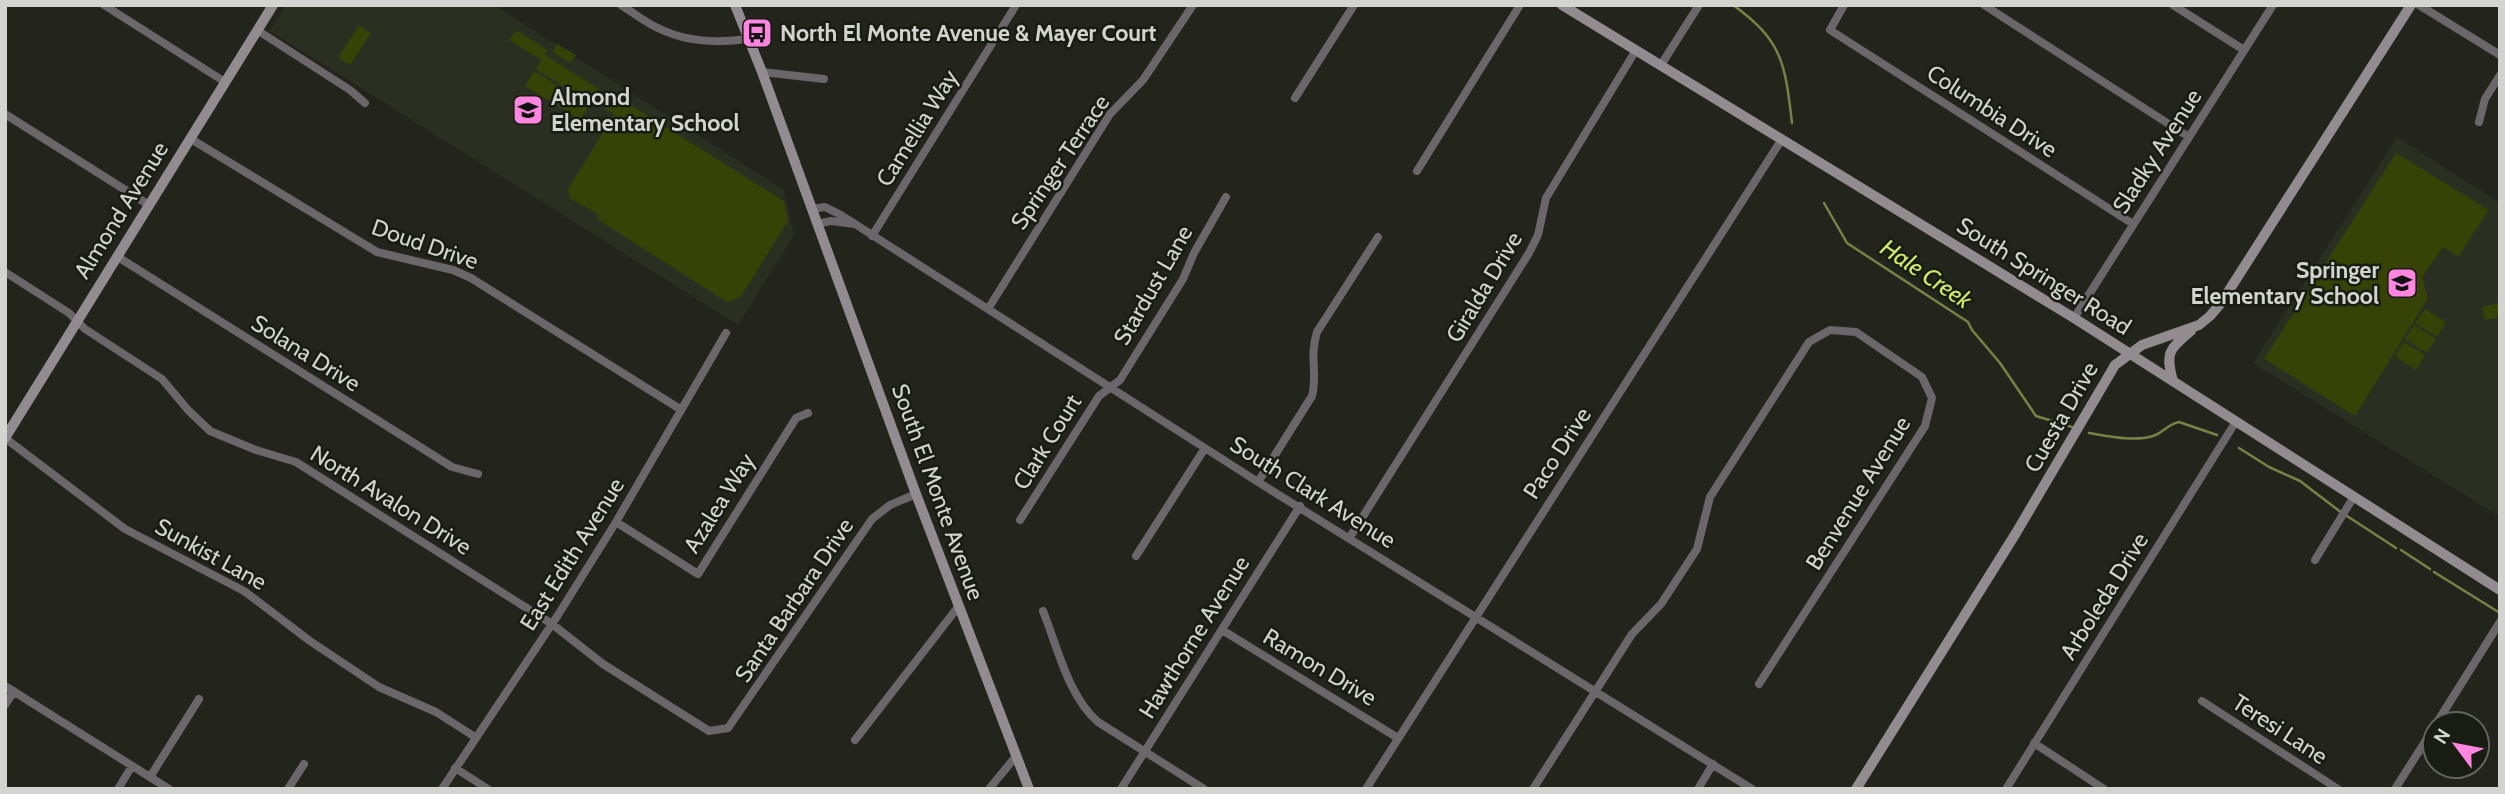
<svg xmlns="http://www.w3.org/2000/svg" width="2505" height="794" viewBox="0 0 2505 794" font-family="Cabin,sans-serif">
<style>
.built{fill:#2b2f22}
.green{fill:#374206}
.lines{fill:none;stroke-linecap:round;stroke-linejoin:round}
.stream{stroke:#778246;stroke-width:2.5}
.street{stroke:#6a6669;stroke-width:8}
.secondary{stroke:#928b90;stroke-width:10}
.labels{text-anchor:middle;stroke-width:5;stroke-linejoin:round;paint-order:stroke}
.poi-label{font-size:23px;font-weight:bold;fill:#d3d4cf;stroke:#191c13;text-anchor:start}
.street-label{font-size:23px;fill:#d3d4cf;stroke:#191c13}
.water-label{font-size:24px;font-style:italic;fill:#ceeb69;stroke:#191c13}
</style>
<rect width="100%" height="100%" fill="#23251c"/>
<!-- built -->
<path class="built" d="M286 5H494L784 190 794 235 738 325 270 31Z
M2397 137 2500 203V517L2253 363Z"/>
<!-- green -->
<path class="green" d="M359 25 371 33 350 65 338 58Z
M516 30 547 50 545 55 599 89 590 104 536 69 541 60 509 40Z
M557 44 576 55 570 63 553 52Z
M534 71 589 106 580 120 525 86Z
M613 94 784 201 788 221 740 298 727 302 597 219 599 215 570 198 568 189 614 114 604 108Z
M2396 153 2489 210 2458 257 2443 247 2422 277 2428 298 2355 416 2264 359Z
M2499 303 2500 317 2485 320 2482 307Z
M2425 309 2446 322 2437 337 2415 323Z
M2414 325 2436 339 2427 353 2405 339Z
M2404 342 2425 355 2416 370 2395 356Z"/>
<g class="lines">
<!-- stream -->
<path class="stream" d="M1733 5C1783 41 1785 64 1792 123
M1824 203 1847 243 1968 322 1972 330 2000 363 2036 416 2072 427
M2089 433C2108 436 2134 442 2153 436 2163 433 2168 424 2179 422L2217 435
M2239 448 2269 467 2300 481 2342 513
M2347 516 2396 548
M2401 550 2430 569
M2434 572 2500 613"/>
<!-- street -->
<path class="street" d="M104 5 225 82
M621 5C634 13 646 23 660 29 687 42 719 43 748 39
M1844 5 1830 30 2133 224
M1984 5 2189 137
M2173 5 2244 50
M2419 5 2500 55
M257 30 350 90 365 103
M1661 65 1699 5
M762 72 824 79
M1295 98 1354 5
M5 114 149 205
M2479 122 2485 99 2500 75
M191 139 377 252 453 270 471 278 680 409
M1417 171 1520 5
M812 209 825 207 841 215 1258 482 1752 789
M817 224 831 221 855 224
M872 236 1016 5
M118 257 452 467 478 474
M5 272 69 313 85 329 162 379 188 410 210 431 256 450 296 462 552 624 603 664 709 731 728 728 872 519 890 505 916 494
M988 309 1110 114 1143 80 1193 5
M2074 318 2273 5
M5 438 125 529 244 591 310 641 379 687 436 712 475 737
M1258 482 1312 396C1318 373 1309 358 1317 332L1378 237
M1020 520 1099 396 1120 380 1183 279 1194 253 1226 197
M616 522 698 574 796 418 808 413
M1350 537 1529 253 1538 235 1546 198 1636 50
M1136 556 1205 448
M2315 560 2353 498
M1043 611C1058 648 1068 696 1098 722L1204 789
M1222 630 1398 738
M5 686 169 789
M2202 701 2338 789
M5 705 14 691
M2436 724 2500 622
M855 740 958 607
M2034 743 2104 789
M455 768 488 789
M150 777 199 699
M118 789 132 766
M288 789 304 764
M442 789 558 615 616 522 726 333
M989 789 1017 755
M1121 789 1300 506
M1366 789 1782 139
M1533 789 1632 634 1661 604 1697 549 1710 497 1809 342 1830 330 1856 332 1922 377 1932 398 1925 426 1759 684
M1698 789 1713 764
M2006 789 2235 423
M2395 789 2435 726"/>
<!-- secondary -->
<path class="secondary" d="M735 5 762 72 916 494 1029 789
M1562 5 2074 318 2500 590
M2173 381C2165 353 2169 349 2191 331
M5 438 273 5
M1856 789 2016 533 2115 365 2142 345 2199 325 2210 316 2221 303 2411 5"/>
</g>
<!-- icons -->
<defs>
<g id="bus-square" transform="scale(1.575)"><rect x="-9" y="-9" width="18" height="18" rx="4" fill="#fe86e1" stroke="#191c13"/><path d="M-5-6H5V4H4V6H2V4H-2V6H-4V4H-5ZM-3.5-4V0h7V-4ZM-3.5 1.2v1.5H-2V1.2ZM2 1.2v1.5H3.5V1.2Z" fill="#111"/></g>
<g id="school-square" transform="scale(1.575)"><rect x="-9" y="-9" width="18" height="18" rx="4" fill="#fe86e1" stroke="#191c13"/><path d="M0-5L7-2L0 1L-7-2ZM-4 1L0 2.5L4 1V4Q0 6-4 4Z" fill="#111"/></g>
</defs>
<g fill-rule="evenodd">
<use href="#bus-square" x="757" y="33"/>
<use href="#school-square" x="528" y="110"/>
<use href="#school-square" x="2402" y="283"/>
</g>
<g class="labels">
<!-- poi labels -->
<g class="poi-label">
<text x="780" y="41">North El Monte Avenue &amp; Mayer Court</text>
<text x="551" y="105">Almond<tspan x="551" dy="26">Elementary School</tspan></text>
<text x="2379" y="278" text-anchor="end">Springer<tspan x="2379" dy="26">Elementary School</tspan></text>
</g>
<!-- street labels -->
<g class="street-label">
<text transform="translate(1992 111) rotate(33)" y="8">Columbia Drive</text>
<text transform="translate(917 128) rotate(-58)" y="8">Camellia Way</text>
<text transform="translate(2157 151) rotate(-57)" y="8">Sladky Avenue</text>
<text transform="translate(1060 162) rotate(-56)" y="8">Springer Terrace</text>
<text transform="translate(121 210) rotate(-58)" y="8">Almond Avenue</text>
<text transform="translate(425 244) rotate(19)" y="8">Doud Drive</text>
<text transform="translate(2044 276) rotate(32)" y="8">South Springer Road</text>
<text transform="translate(1153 285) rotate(-60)" y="8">Stardust Lane</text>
<text transform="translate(1484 287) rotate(-59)" y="8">Giralda Drive</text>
<text transform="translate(306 353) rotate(32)" y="8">Solana Drive</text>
<text transform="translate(2061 417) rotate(-60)" y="8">Cuesta Drive</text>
<text transform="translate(1047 442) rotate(-58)" y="8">Clark Court</text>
<text transform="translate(1557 453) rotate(-57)" y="8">Paco Drive</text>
<text transform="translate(938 492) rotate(70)" y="8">South El Monte Avenue</text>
<text transform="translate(1313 492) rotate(32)" y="8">South Clark Avenue</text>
<text transform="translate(1858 493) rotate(-58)" y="8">Benvenue Avenue</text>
<text transform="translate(391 500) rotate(32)" y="8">North Avalon Drive</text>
<text transform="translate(719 503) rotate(-58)" y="8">Azalea Way</text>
<text transform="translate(211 554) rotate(29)" y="8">Sunkist Lane</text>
<text transform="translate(572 554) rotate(-58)" y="8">East Edith Avenue</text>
<text transform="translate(2104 596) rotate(-58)" y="8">Arboleda Drive</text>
<text transform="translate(794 600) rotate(-56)" y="8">Santa Barbara Drive</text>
<text transform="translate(1194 637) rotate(-58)" y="8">Hawthorne Avenue</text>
<text transform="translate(1320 667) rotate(31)" y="8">Ramon Drive</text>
<text transform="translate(2280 729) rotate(33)" y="8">Teresi Lane</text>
</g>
<!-- water labels -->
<g class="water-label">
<text transform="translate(1926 274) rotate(34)" y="8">Hale Creek</text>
</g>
</g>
<!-- border -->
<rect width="2505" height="794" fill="none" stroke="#d3d4cf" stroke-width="14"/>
<!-- north arrow -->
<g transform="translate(2456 745) rotate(302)"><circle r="33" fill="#191c13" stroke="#63665e" stroke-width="2"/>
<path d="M0-5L12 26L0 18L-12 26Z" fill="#fe86e1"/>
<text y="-10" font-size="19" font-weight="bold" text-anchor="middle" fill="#d3d4cf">N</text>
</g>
</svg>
